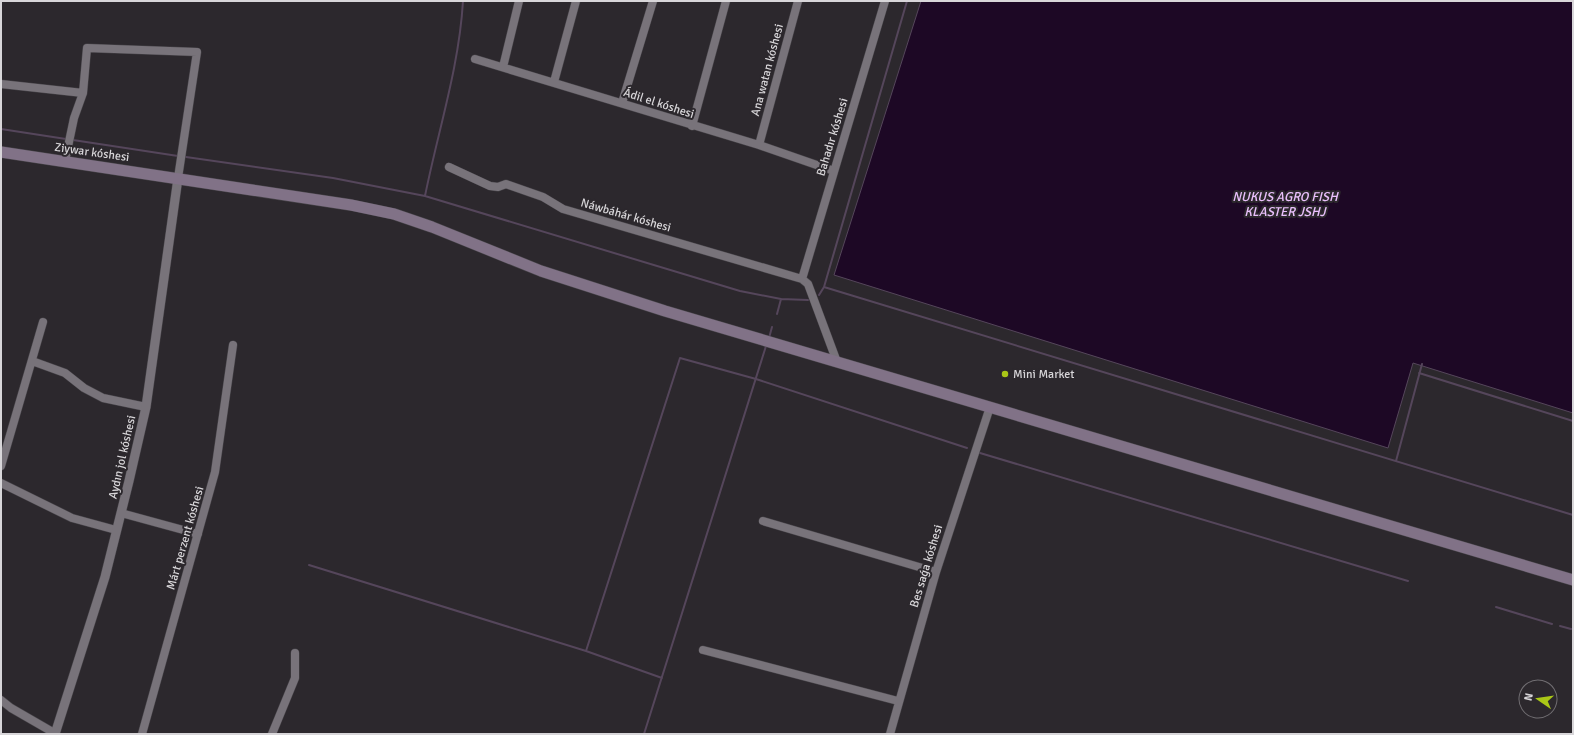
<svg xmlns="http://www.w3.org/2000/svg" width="1574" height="735" viewBox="0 0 1574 735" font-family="Signika,sans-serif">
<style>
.water{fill:#1d0825;stroke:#55465b}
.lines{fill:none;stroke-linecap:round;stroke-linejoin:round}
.stream{stroke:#55465b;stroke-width:2}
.minor-casing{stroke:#474449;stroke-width:9}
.tertiary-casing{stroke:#474449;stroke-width:10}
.secondary-casing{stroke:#474449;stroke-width:12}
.minor{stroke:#78737a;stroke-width:8}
.tertiary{stroke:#78737a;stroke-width:9}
.secondary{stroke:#817287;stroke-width:11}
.poi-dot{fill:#aac717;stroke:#2c282d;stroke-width:1.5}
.labels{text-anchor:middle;stroke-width:4;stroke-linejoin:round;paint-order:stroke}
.street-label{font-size:12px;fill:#d8d6d9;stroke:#2c282d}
.poi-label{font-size:12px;fill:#d8d6d9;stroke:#2c282d;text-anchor:start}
.water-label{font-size:13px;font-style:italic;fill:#eac0fc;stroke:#2c282d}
</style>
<rect width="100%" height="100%" fill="#2c282d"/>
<!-- water -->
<path class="water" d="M921 1H1573V413L1413 363 1388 448 834 275Z"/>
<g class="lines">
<!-- stream -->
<path class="stream" d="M1 129 66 139
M73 140 178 156
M186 157 333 178 425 196 740 291 781 299 777 314
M425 196C438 131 459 68 463 1
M824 287 1573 515
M819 295 824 287 907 1
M781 299 808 300
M769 338 772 327
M1419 373 1573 421
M980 453 1408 581
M1396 461 1422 364
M309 565 586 651 680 358 756 379 967 448
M1496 607 1552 624
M1560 626 1571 629
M586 651 662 678
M644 734 766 346"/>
<!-- minor casing -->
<g class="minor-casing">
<path id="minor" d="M475 59 759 145 834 171
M503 67 519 1
M554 82 576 1
M1 84 83 93
M622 103 653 1
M692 126 726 1
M759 145 798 1
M65 161 74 118 83 93 87 48 197 52 178 178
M449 167 490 186 498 187 506 184 543 197 563 209 802 279 808 284 837 362
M802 279 885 1
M32 361 65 373 84 388 103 398 146 407
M1 466 43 322
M1 483 72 518 116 530
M121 513 198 534
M763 521 936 572
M703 650 898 701
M1 700 11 708 56 734
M142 734 215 472 233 345
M272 734 295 678V653
M890 734 936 572 990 407"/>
</g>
<!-- tertiary casing -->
<g class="tertiary-casing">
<path id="tertiary" d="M55 734 105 577 129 481 146 407 178 178"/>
</g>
<!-- secondary casing -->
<g class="secondary-casing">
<path id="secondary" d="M1 152 351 205 394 214 432 227 541 271 665 311 1573 580"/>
</g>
<!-- minor -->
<use href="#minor" class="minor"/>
<!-- tertiary -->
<use href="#tertiary" class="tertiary"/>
<!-- secondary -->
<use href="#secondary" class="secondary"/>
</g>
<!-- markers -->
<circle class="poi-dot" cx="1005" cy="374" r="4"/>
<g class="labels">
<!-- street labels -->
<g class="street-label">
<text transform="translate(767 70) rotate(-75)" y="4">Ana watan kóshesi</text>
<text transform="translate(659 103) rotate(18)" y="4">Ádil el kóshesi</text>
<text transform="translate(832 137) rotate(-73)" y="4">Bahadır kóshesi</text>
<text transform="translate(92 152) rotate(8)" y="4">Ziywar kóshesi</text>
<text transform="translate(626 215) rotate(16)" y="4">Náwbáhár kóshesi</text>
<text transform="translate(122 457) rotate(-77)" y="4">Aydın jol kóshesi</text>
<text transform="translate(185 538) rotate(-74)" y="4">Márt perzent kóshesi</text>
<text transform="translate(926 566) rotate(-73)" y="4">Bes saǵa kóshesi</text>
</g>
<!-- poi labels -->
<g class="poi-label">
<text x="1013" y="378">Mini Market</text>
</g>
<!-- water labels -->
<g class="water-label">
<text x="1285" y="201">NUKUS AGRO FISH<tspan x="1285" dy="15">KLASTER JSHJ</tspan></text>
</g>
</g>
<!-- border -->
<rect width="1574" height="735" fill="none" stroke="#d8d6d9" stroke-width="4"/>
<!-- north arrow -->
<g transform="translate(1538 699) rotate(283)"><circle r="19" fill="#2c282d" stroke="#716e72"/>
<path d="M0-3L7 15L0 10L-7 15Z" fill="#aac717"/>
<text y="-6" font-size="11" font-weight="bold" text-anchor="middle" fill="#d8d6d9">N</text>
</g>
</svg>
